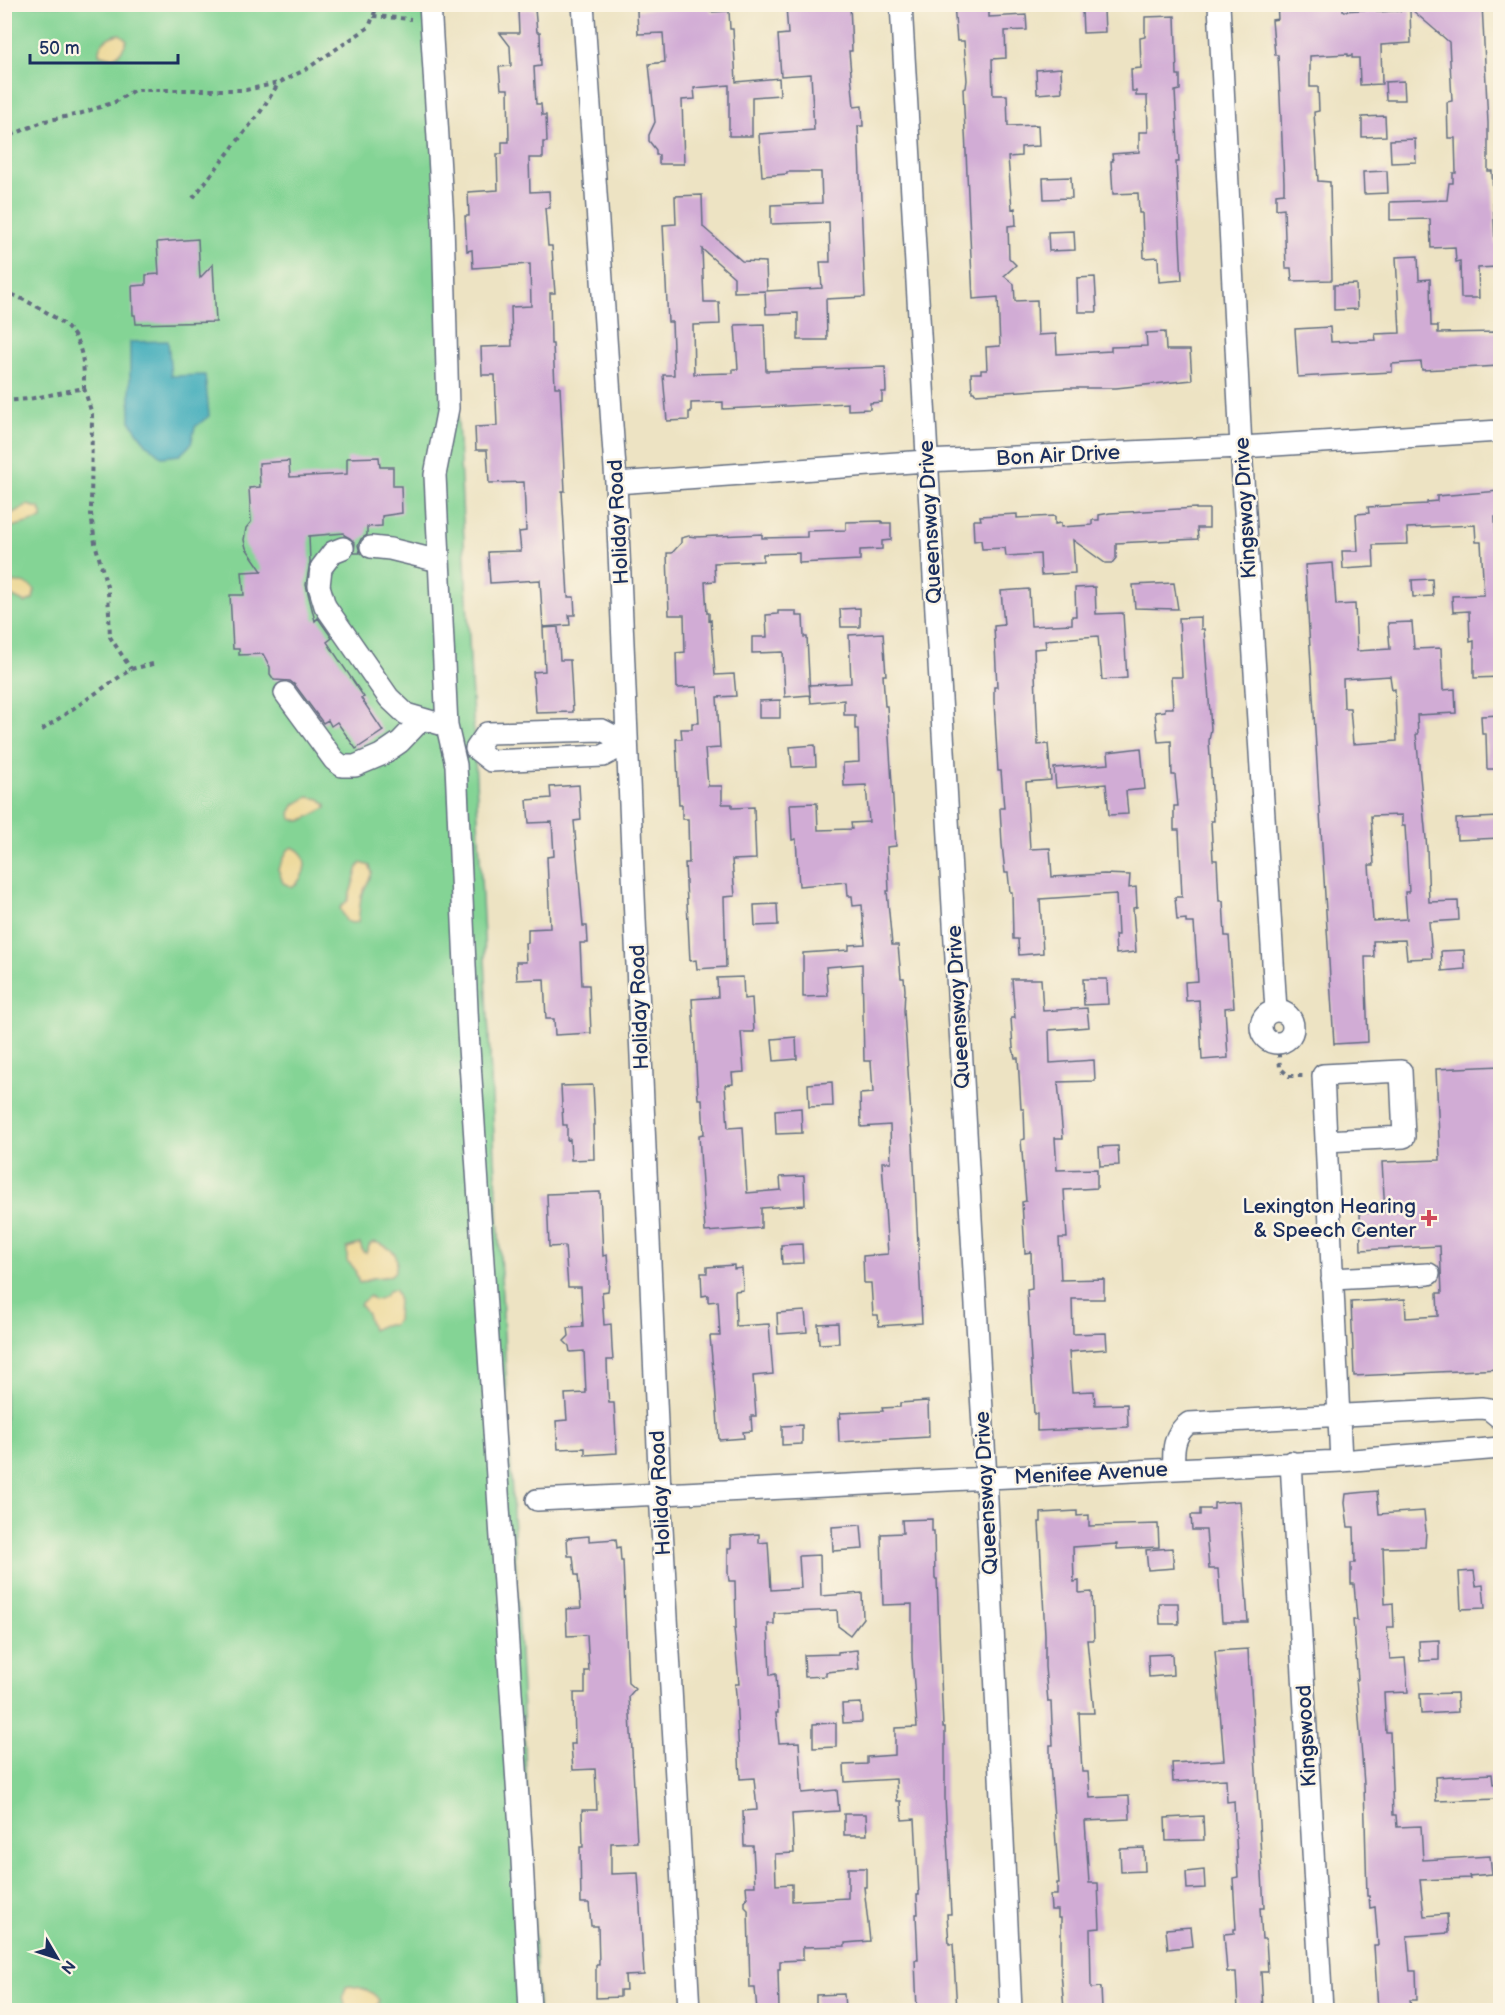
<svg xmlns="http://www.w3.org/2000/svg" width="1505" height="2015" viewBox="0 0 1505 2015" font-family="'Balsamiq Sans',sans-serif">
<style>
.green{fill:#84d495;stroke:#50827a;stroke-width:1.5}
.sand{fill:#eeda9e;stroke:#84847e;stroke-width:1.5}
.water{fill:#3baaba;stroke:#2b6c8c;stroke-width:1.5}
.building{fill:#d1acd5;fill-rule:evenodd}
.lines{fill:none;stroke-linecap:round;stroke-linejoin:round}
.minor-casing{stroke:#646e81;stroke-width:24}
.path{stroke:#646e81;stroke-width:4;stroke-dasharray:4.5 4.5;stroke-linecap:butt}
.minor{stroke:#fff;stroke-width:21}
.poi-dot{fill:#d1495b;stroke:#fcf5e5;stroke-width:2}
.labels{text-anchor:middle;stroke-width:5;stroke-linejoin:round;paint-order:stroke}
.street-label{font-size:21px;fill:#1b2f5e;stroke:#fcf5e5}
.poi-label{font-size:21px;fill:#1b2f5e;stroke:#fcf5e5;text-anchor:end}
</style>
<rect width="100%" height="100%" fill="#fcf5e5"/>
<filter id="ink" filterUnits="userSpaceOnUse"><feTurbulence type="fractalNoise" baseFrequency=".0167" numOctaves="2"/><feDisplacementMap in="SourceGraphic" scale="12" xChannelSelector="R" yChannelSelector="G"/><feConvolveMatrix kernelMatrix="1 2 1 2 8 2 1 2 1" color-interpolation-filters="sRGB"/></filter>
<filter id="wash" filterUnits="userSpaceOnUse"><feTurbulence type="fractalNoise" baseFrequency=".008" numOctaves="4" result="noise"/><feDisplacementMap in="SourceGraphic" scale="24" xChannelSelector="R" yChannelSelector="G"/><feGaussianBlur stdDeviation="1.35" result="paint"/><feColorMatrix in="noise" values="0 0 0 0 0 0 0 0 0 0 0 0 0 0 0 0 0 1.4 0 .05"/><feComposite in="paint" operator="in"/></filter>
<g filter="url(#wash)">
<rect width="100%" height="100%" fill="#ede3c3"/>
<!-- green -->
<path class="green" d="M5 5H437L538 2010H5Z"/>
<!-- sand -->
<path class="sand" d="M120 34 127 40C122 53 115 62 99 54 98 43 109 35 120 34Z
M27 505 39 508 42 513V519L12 527 5 533V515L11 514Z
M4 581C16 585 25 579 35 590L33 599 25 603 11 596 5 597Z
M308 797 320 799 326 805V808L301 821 291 819 290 813 295 804Z
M292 847C311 854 307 878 292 887L283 883 278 869 288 850Z
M361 863 370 866 372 873 361 897 358 922 352 923 346 921 340 908 348 900 358 867Z
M374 1242C385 1245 401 1252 396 1267 396 1270 394 1273 391 1275 386 1278 378 1277 372 1278 367 1280 365 1283 359 1283L354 1268 347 1261V1248L360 1244 363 1252 366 1253 370 1244Z
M395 1290 398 1298 397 1321 393 1325H383L372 1330 367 1314 360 1305 362 1302 370 1296 374 1300C380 1299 387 1297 388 1291Z
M350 1986C360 1987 375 1991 379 2001L376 2009 347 2010C343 2002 342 1996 346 1987Z"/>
<!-- water -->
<path class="water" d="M168 341 171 376 205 375 209 416 195 427 191 444 180 455 162 457 146 444 130 421V342Z"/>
<g id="blocks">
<!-- building -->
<path class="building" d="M805 4H850L852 51H849L853 96 854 107 862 106 863 126H858L865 297 826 299 827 340H798V313L766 314 765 291 734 292V277L702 249 704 302H719L720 324 693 325 694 374 733 373V369H738L735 325 764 324 766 371 885 367 886 392H882V402L870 403V409L848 410V403L723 409V402L691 403V412H689V420L667 421 663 375H674L672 322H668L663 225 676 224 675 196 702 195 703 227 742 261 766 262 767 291 822 288 820 262H830L829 222 771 224V205L822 203 821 172H787V174L762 176 759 134 814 130 811 74 781 76 778 35 788 34 786 6Z
M954 4H989V17L1026 15 1027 30 1005 31 1006 58 992 59 993 95H1007L1008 126 1038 125 1039 146 1021 147V156L1008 157 1012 209 1015 208 1016 225 1008 226 1009 258 1016 265 1004 276 1014 284 1015 301 1037 300 1038 335 1056 334 1057 354 1111 351V347L1147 346 1146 333 1165 332 1166 350H1190L1192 380 1116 388H1068L975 394 974 392H972L971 373H981V370H987L986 347 1000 346 998 297 973 299 963 89 966 88 967 80 964 41H957Z
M1277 4H1343V11L1377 9V12L1410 10 1411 43 1381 45 1382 84 1360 85 1359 58H1352V55L1348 56V54L1310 56V87H1318L1319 111 1314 112 1318 181 1330 182 1332 280 1292 281 1291 268H1286L1284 208 1276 209V194L1284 193V182L1278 55H1275L1272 20 1278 19Z
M1428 4H1482L1488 123V171H1492L1495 243 1498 247V252L1495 256 1496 267 1478 268 1479 298H1461L1460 261 1456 262 1455 247 1431 248 1430 219 1390 220V202L1447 200 1449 183H1453V173H1456L1455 138H1448L1447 102 1452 101 1449 42 1412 10 1428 9Z
M710 6 711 12 729 11 730 29H733L736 82 779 78 780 95 752 97V136H729V85L694 88 695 99 682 100 684 164H659V155H656V150L649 141V135L655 122 649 64 665 62 663 33 638 34 637 10Z
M535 9 537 32H540L541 66 534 67 536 104H541L542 115H546L547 142H543V158H529L530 192 549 191 550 208H545L548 246H552L554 281 555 293H550L551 344H553L555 387H560L565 491H562L568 597H574L575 615H569L570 625 543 627 540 580 490 583 488 552 521 551 519 532 526 531 524 482 489 483 487 450H476L475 427 497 426 495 375H482L481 347 512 346 511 307 531 306 530 264 473 268 472 250 467 251 465 216H469L468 192 498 190 497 154H502V142H509L508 89H501L499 67 511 66 510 46 500 33H519L518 10Z
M1082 10H1104L1105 32 1083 33Z
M1175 16 1177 75H1180V90L1175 91 1179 162H1176L1182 280 1159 282 1158 257 1144 258 1142 213H1139L1138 193 1113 194 1111 161H1113L1112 154 1139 152V132H1148L1147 96H1136V91H1132L1131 69 1141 68 1140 38 1145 37V17Z
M1061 68 1062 92 1037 94 1036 70Z
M1404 81 1405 100H1386L1385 82Z
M1385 116 1386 136 1362 137V117Z
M1415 139 1416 162 1391 163 1390 140Z
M1387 171 1388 193 1364 194 1363 172Z
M1071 177 1072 198 1044 199 1043 178Z
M1074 231 1075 250 1049 251 1048 232Z
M198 239 200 278 213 264 216 322 136 324 135 315H133L132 286 146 285V275L159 274 157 242Z
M1418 256 1419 280 1430 279 1431 326H1438V333L1500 332V366L1422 370 1421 362 1392 364V372L1298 377 1295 329 1330 327 1331 342 1376 340 1375 334 1400 333 1396 257Z
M1095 277 1097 312H1078L1077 278Z
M1356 284 1357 309 1334 310V285Z
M379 457 380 467H393V486H401L402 513 382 516V526L367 527V535L361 539 358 545 360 553H354L355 543 350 538 344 535V533L309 536 310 562 306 585 315 621 318 618 332 638 327 642 364 697 361 698 383 731 356 749 337 722 331 726 328 720 323 723 295 685 290 681 274 680 270 674V667L263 654 239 655V649H233L230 595H244L242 572 262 571 246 548 244 540 246 528 251 522 249 488 260 487 259 463 289 461 290 477 347 474V458Z
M1500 491V517H1495L1497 563 1500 562V677L1474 678V641L1470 642 1469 611 1453 612 1452 596 1484 595 1481 542H1476L1475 525 1407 528 1408 544 1373 545 1374 567 1343 569 1342 551H1358L1356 514 1369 513 1368 507 1427 504V502L1437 501V496Z
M1196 508V509H1209V528H1197L1198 539 1116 543V558L1112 563H1105L1073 540 1075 573 1041 575 1040 554 1006 556 1005 548 982 549 981 540 974 541 973 520H981L980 516 1017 514V518L1055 516V524L1061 523V527L1092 525V520H1099V515L1110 513Z
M882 521V523H891V540L882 541V549L860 550V560L799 563V553L763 554V561L714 563 715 581 705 582 707 613H709V621L711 620 715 675 734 674 736 696 717 697 720 748 705 749 708 786H722V804H732V808L754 807 756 859 732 860 735 896 724 897 726 967 697 969 696 960 690 961 685 863H689L688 819H682V805H679L676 739H682L681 729H692V723H699L697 687 677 688 676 653 685 652 684 615H669L667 553H672L681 543V538L689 536 696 537 762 534V538L807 537V531L846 530V522Z
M1333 563 1336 605 1355 604 1357 651 1390 649 1388 623 1412 622 1414 649 1441 648 1443 690 1455 689 1456 713 1417 715 1418 734H1416L1427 849 1429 902 1458 901 1459 920 1429 922 1432 958 1407 959 1405 940 1373 941 1374 957H1365L1368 1042 1334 1044 1305 565ZM1390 676 1392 690 1395 689 1397 741 1353 744 1350 708H1344L1343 679ZM1402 815V826H1405L1409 892H1405L1407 919 1373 921 1369 865H1374L1371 816Z
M1432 579 1433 596 1413 597 1412 580Z
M1174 583 1178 609 1135 608 1133 585Z
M1095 587 1096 614 1123 613 1127 678 1102 680 1098 636 1045 640 1046 648 1034 649 1038 745 1048 744 1051 780 1026 782 1030 849 1050 848 1052 877 1104 874 1130 875 1129 888 1136 887 1137 907 1133 908 1136 952 1116 954 1115 935H1118L1116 894 1040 899 1043 953 1019 955 1018 939H1013L1012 892H1010L1008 873H1005L1002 844 1000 808H1004L1001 771H998L994 701V687H997L994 626 1004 625 1001 591 1029 589 1031 626 1072 624V616H1076L1075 588Z
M860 608V627H841L840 609Z
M778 611H796V616H803L804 637H807L810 695 785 697 783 652 752 653V637H767L766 615 778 614Z
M1201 617V629H1204L1211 729 1209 741 1214 821H1211L1213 860H1217L1219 901H1223L1225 936H1229L1234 1007 1225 1008 1228 1058 1202 1060 1199 1000 1186 1001 1185 982 1198 981 1194 923H1186V919L1177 920 1175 897H1182L1179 830H1174V806H1178L1175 775H1172L1171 741 1158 742 1155 712 1165 711V708H1173L1171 677H1182L1179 618Z
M558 627 560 660H570L573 712 536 713 533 672 545 671 543 628Z
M883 633 886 675H883L885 706H887L896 846 887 847 889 891H887L892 945H898L901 978H904L905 990 904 1011 913 1145 922 1323 879 1326 878 1315H873L871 1283H864L863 1256 888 1254 882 1162H891L890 1125 861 1127 860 1094 873 1093 871 1061H864L862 964 826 967 828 996 803 997V953L849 950V945L865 944 862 905 853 906 852 896H848L847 882 799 886 796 839 792 840 790 804 817 803 818 830 852 829 851 823 869 822 866 785 844 786 843 763 859 762 858 729H855V715H844V700L811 703 809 685 851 683 849 635Z
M780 700V718H759V701Z
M1500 715V769H1487L1486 734H1482L1481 716Z
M815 745 816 766 792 767 790 747Z
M1141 748 1145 789 1126 791 1128 814 1109 815 1106 784 1056 788 1054 768 1109 764 1108 752Z
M579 785 581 820 574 821 583 926H587L588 943H580L582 985H589L591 1033 555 1035 554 1019H546L544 979 517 980 516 962H526L525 943H528V929L550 928 547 857 554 856 552 822 529 823 527 800 551 798 550 787Z
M1500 817V838L1457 840 1456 819Z
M777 904 778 925 755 926 754 905Z
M1464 950 1465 969 1442 971 1441 951Z
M743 977 744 999 752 998 754 1032H741L744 1072 732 1073 733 1084 725 1085 728 1128 743 1127 747 1193 781 1190 780 1177 804 1176 805 1205 761 1208V1228L705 1232 699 1135 704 1134 702 1099H698L692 999 718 997 717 978Z
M1012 979H1041L1043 1011 1087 1008 1089 1027 1049 1030 1050 1063 1094 1060 1095 1081 1058 1082 1063 1138H1055L1057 1170 1097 1169V1188L1064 1190 1067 1238H1059L1061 1280 1104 1279V1299H1072L1073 1334 1106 1333 1107 1349 1069 1352 1072 1392 1094 1391 1095 1405 1127 1404 1128 1427 1037 1431V1414H1034L1027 1290 1032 1289 1031 1252 1025 1253 1022 1202 1026 1201 1021 1140 1025 1139 1024 1109H1021L1018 1058H1015L1013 1048 1011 1018H1015Z
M1083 979H1107L1108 1004 1084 1005Z
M796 1037 797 1059 774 1061 772 1039Z
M1500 1066V1165H1496L1500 1250V1369L1354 1376 1351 1302 1405 1299 1406 1318 1438 1316 1437 1293H1442L1440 1246 1361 1250 1360 1213 1385 1212 1382 1162 1440 1160 1436 1069Z
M832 1082 833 1106 809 1107 808 1084Z
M593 1085 595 1125H593L594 1159 571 1160 570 1139 567 1140V1125H563L561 1086Z
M801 1108 802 1133 776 1134 775 1110Z
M1118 1146 1119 1165 1100 1166 1099 1147Z
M600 1192 603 1256 607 1255 609 1282 608 1291 602 1292 604 1325 611 1324 612 1348 613 1360H607L608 1392 609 1403H614L617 1453 585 1455V1448L558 1449 556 1421 567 1420 565 1394 586 1393 584 1351 570 1352 569 1346 564 1341 569 1336 568 1328 583 1327 581 1287H568L565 1246 549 1247 547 1194Z
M802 1244 803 1263 782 1264 781 1245Z
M734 1265V1269L742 1268 743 1290 735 1291 736 1326 769 1324 773 1374 753 1376 756 1416H751L752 1431 743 1432 744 1438 719 1440 714 1370H713L710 1336H720L718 1301 708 1302V1295L702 1296 701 1273H707V1267Z
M805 1311 807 1332 778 1334 777 1313Z
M838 1323 839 1343 819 1344 818 1324Z
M928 1401 929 1437 839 1442 838 1418H841L840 1413 883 1411 882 1408 900 1407V1403Z
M802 1425V1444L782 1445V1426Z
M1377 1491 1379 1514 1424 1511 1426 1532 1425 1547 1383 1548 1385 1604 1393 1603 1394 1627H1387L1390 1659 1405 1658 1408 1692 1384 1693 1386 1732H1390L1393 1815H1396L1397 1827 1421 1826 1423 1860 1490 1856 1492 1874 1469 1876 1470 1878 1420 1880 1424 1916 1447 1914 1448 1933 1407 1936 1410 1971H1416L1417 2000H1410L1411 2010H1378L1374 1945H1378L1375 1907 1370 1908 1369 1896H1367L1364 1784 1356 1679H1358L1353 1620H1357L1354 1584H1351V1563H1355L1354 1527H1348L1345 1503 1346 1494Z
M1240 1501 1248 1622H1222L1218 1569H1209L1206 1530H1192L1191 1515H1200V1509H1214V1503Z
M1077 1511V1516L1089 1515V1526L1158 1524 1159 1547 1117 1549V1544L1073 1547 1074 1582 1079 1581V1593L1092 1592 1094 1640H1087L1094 1713H1079L1082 1772H1088L1090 1798 1129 1796 1130 1819 1085 1821 1089 1883H1098L1100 1928 1090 1929 1091 1988 1101 1987 1102 2010H1064L1061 1971V1918H1058V1910H1051L1050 1895H1057V1883H1059L1050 1764V1745H1053L1051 1702H1048L1045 1667V1634L1039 1522H1041V1513Z
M932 1519V1531H934L935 1579H937L943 1727H945V1798L951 1914H947L949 1944H953L957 2010H917L915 1960H918L916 1914H918L917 1895H919L915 1819 902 1820 901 1801H897L896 1779 845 1782 844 1765 867 1764V1757L895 1755V1728L917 1727 912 1657V1604L883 1605 881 1534 903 1533 902 1520Z
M861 1525 863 1549 833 1551 832 1527Z
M759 1534V1543L768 1542 771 1590 801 1588 799 1556 820 1555 821 1596 862 1593 863 1618 850 1635 838 1626 837 1610 774 1613V1624H768L770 1675 776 1674 778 1713H776L779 1743 799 1742 802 1793 837 1790 839 1811 792 1814 794 1853 775 1854 776 1885 792 1884V1901L848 1898V1868H866V1887H864L870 1941 845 1943V1946L803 1947V1960L780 1961V1969H778L779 2010H757L755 1988H750L748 1910 745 1907V1901L747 1898 746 1886H755L753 1846H744L743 1811 757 1810 754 1778 740 1779 736 1694 735 1684H739L734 1628H736L735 1581H729L728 1572V1548H731V1536Z
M589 1536V1541L616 1539 617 1548 620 1547 621 1561H623L628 1683 635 1689 629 1696 637 1842 611 1843V1874L638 1873 644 1975 625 1976 626 1990H620V1997L596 1998V1965H599L598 1926H591L589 1903H581L580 1847H583L582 1810H597L595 1769 573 1770 571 1744H575L574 1693H585V1671H589L587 1635 567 1636 566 1609 581 1608 578 1575H575L573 1556H568L567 1538Z
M1172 1548 1174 1568 1148 1570 1146 1550Z
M1474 1571 1476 1586 1483 1585 1485 1608 1461 1609 1459 1572Z
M1159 1603H1178L1179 1624H1160Z
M1439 1640V1660L1420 1661 1419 1641Z
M1248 1649 1249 1670H1250L1264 1908H1260L1262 1939H1266L1268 1972H1261L1263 2010H1238L1236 1972H1227L1224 1934 1234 1933V1929H1236L1233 1878 1238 1877 1234 1801 1227 1802 1226 1779 1173 1782 1172 1763 1224 1760 1215 1651Z
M857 1650 859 1669 826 1672V1676L805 1677 804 1655 838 1654V1652Z
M1172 1654 1173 1675 1149 1677 1148 1655Z
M1457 1693 1458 1712 1421 1714 1420 1694Z
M861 1703 862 1722 843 1723 842 1704Z
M836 1723V1747L813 1748V1724Z
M1492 1774 1493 1784 1500 1783V1799L1436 1801 1435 1777Z
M844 1814H866L867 1835H844Z
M1203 1816 1204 1840 1166 1841 1165 1818Z
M1144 1848 1145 1871 1121 1872 1120 1849Z
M1204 1870 1205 1888 1187 1889 1186 1872Z
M1191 1927 1193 1946 1168 1949 1166 1929Z
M844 1994 845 2010H816V1995Z"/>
</g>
</g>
<g filter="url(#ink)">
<use href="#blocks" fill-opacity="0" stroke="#646e81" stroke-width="1.5"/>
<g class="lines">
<!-- minor casing -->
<g class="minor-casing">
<path id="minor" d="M430 4 443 222 448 408 435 475 447 726 456 765 468 1032 522 1860 530 2010
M583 4 616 483 660 1492 689 2010
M901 4 986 1479 1011 2010
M1219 4 1241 447 1276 1010
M616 483 926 461 1241 447 1500 431
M371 547 390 549 439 561
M343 548 333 552 321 568 319 586 325 606 389 698 406 714 447 726
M285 693 334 760 342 766H355L381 755 400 742 422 719
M602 730 627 743 603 756 491 761 476 749 487 733Z
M1261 1027a16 16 0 1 1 32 0a16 16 0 1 1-32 0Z
M1326 1141 1404 1137 1401 1071 1323 1075 1341 1461
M1332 1279 1429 1274
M1291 1462 1322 2010
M1174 1468C1173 1451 1173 1434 1189 1423L1481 1408 1489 1409 1500 1418
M537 1500 1341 1461 1500 1448"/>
</g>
<!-- path -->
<path class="path" d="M373 16 411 19
M4 140 7 137 45 121 79 114 115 102 134 90H246L278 83 305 70 369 27 376 9V4
M193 198 261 111 278 84
M4 291C26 300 68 320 77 341 84 356 84 372 84 388
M4 401 29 399 84 388 92 414 91 514 95 543 108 590 110 637 131 669
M42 730 131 669 157 663
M1278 1044 1280 1068 1289 1076H1303"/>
<!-- minor -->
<use href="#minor" class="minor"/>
</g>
</g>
<!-- markers -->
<path class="poi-dot" d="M1426 1209h6v6h6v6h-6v6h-6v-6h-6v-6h6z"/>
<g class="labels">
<!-- street labels -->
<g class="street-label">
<text transform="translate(1058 455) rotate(-3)" y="7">Bon Air Drive</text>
<text transform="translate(1245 508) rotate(-93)" y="7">Kingsway Drive</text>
<text transform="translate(618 522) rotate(-93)" y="7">Holiday Road</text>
<text transform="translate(930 522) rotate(-93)" y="7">Queensway Drive</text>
<text transform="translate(639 1007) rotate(-92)" y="7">Holiday Road</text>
<text transform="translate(958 1007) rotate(-93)" y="7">Queensway Drive</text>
<text transform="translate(1091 1473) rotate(-3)" y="7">Menifee Avenue</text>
<text transform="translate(660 1493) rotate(-93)" y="7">Holiday Road</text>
<text transform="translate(986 1493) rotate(-93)" y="7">Queensway Drive</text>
<text transform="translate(1306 1736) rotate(-93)" y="7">Kingswood</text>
</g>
<!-- poi labels -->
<g class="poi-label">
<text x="1416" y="1213">Lexington Hearing<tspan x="1416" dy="24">&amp; Speech Center</tspan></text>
</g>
</g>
<!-- margin -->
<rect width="1505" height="2015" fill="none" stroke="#fcf5e5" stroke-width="24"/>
<!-- north arrow -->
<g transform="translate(57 1958) rotate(129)" stroke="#fcf5e5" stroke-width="4.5" paint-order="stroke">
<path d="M0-4.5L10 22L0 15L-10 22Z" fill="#1b2f5e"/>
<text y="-9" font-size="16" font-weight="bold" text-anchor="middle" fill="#1b2f5e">N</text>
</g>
<!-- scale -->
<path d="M30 54v9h148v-9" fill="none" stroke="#1b2f5e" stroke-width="3"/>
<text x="39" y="54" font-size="18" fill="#1b2f5e" stroke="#fcf5e5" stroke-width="4.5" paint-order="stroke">50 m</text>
</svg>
